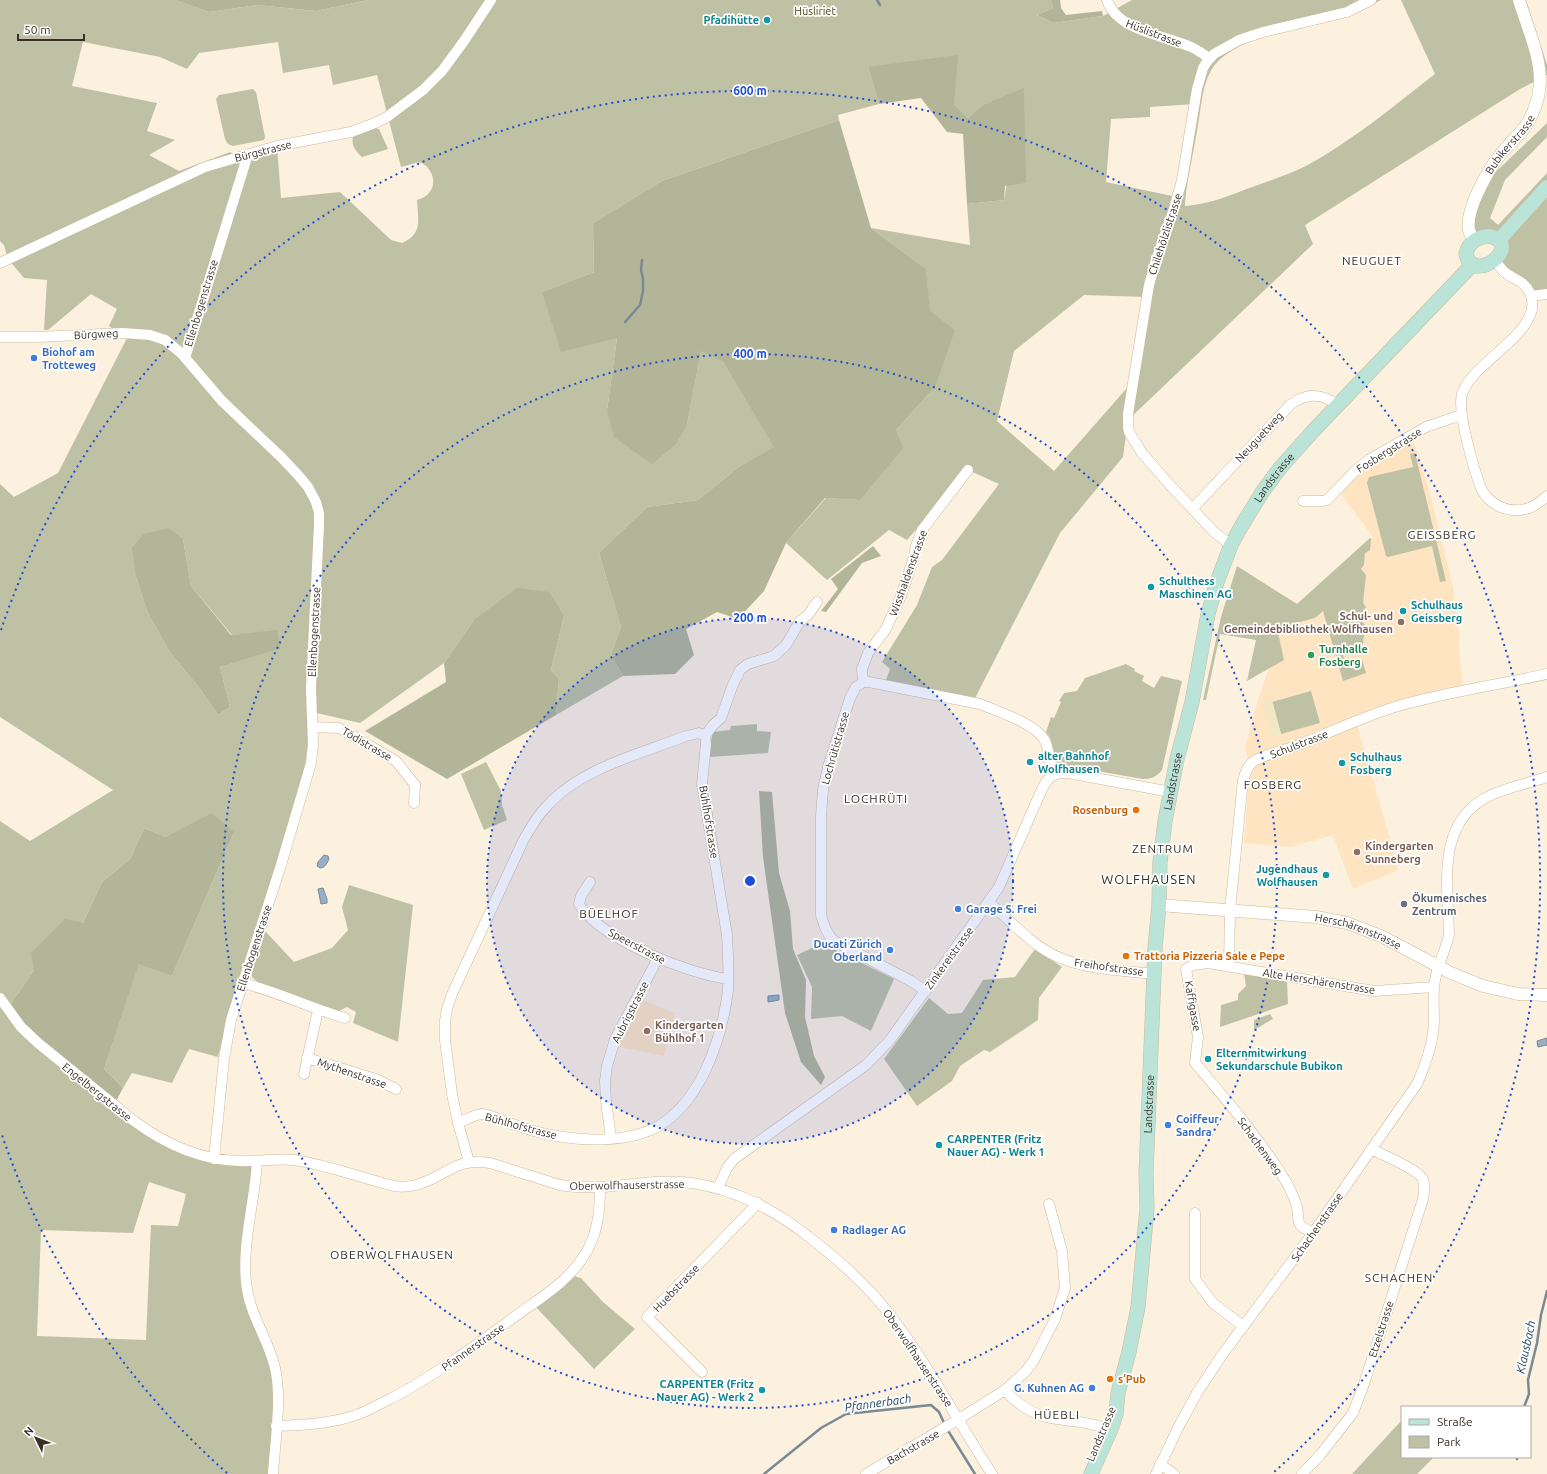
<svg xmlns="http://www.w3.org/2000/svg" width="1547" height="1474" viewBox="0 0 1547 1474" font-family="Ubuntu,sans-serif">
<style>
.built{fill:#fee4c1}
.green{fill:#bfc1a4;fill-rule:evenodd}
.forest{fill:#b3b598}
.sand{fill:#f2e8c3}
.water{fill:#97b0c5;stroke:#7a8a95}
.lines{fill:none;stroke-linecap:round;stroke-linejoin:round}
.stream{stroke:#7a8a95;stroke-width:2.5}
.minor-casing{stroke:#cdb99d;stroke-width:11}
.tertiary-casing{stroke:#cdb99d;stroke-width:13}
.secondary-casing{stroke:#cdb99d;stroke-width:15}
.minor{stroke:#fff;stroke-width:10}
.tertiary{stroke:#fff;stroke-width:12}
.secondary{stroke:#bbe4d9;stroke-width:14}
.ring{fill:none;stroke:#1d4ed8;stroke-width:2;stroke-dasharray:2 4}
.culture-dot{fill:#0f9aa8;stroke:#fff;stroke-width:1.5}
.shop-dot{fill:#3f7fe0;stroke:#fff;stroke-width:1.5}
.education-dot{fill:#8d6e63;stroke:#fff;stroke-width:1.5}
.leisure-dot{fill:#2e9e5b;stroke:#fff;stroke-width:1.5}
.food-dot{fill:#e8710a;stroke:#fff;stroke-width:1.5}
.worship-dot{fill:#6b7280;stroke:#fff;stroke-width:1.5}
.labels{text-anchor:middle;stroke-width:3.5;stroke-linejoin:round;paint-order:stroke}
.park-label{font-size:11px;fill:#484917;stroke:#fff}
.culture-label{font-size:11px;font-weight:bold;fill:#0d838f;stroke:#fff;text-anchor:start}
.street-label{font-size:11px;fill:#383025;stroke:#fff}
.shop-label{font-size:11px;font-weight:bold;fill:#366cbe;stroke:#fff;text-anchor:start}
.education-label{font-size:11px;font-weight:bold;fill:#785e54;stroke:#fff;text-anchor:start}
.leisure-label{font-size:11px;font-weight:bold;fill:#27864d;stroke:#fff;text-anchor:start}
.food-label{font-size:11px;font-weight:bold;fill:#c56008;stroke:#fff;text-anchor:start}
.worship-label{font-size:11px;font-weight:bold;fill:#5b616d;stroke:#fff;text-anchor:start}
.neighbourhood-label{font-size:12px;letter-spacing:1px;fill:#383025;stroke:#fff}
.water-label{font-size:12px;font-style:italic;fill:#143e5d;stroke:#fff}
.quarter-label{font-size:13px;letter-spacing:1px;fill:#383025;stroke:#fff}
.centre{fill:#1d4ed8;stroke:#fff;stroke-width:2}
.ring-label{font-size:12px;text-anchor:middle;font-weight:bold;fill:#1d4ed8;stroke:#fff;stroke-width:3.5;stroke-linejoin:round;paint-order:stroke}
</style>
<rect width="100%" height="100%" fill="#fcf0de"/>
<!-- built -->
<path class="built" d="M1413 440 1428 486 1453 587 1459 633V651L1463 687 1356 721 1385 821 1398 870 1353 889 1333 835 1291 847 1244 843 1249 780 1251 772 1245 748 1258 700 1269 668 1284 660 1277 628 1315 618 1364 565 1365 553 1371 539 1370 538H1374L1340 493 1352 479 1368 466Z
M640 999 675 1013 664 1056 615 1046Z"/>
<!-- green -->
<path class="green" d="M0 0H175L209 12 257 5 316 11 368 0H1051L1053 8 1037 15 1053 23 1103 16 1132 0H1381C1369 6 1358 14 1345 17 1308 27 1233 35 1212 69 1201 87 1201 112 1197 131 1193 156 1186 182 1185 206 1211 204 1230 195 1255 186 1272 180 1290 174 1306 166 1352 141 1394 106 1435 74L1401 0H1526L1547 65V75L1520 89 1305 225 1313 244 1128 420 1123 457 1060 533 975 698 886 680 890 669 882 662 917 605 932 567 942 560 999 484 968 470 907 540 889 530 827 580 786 543 826 498 860 500 896 430 935 387 926 269 871 228 970 245 967 204 1004 200 1024 89 982 105 968 118 954 104 868 67 879 104 838 115 839 120 662 181 593 223 594 272 542 292 617 338 607 410 687 425 701 350 723 362 775 447 740 466 698 500 647 507 599 553 621 627 611 654 623 676 556 715 559 679 551 670 564 616 474 620 444 663 360 723 308 711 309 732 304 776 277 865 234 992 218 1057 189 1049 172 1083 132 1073 123 1088 104 1069 139 963 172 976 234 832 166 837 144 828 130 859 102 882 83 923 34 970 8 1008 114 1105 187 1151 257 1161 245 1271 274 1366 273 1474H0V821L30 841 113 790 0 717V484L14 497 58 473 127 338 109 326 117 309 91 294 48 330H44L47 280 24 278 8 259 4 245 0 241ZM83 42 160 57 187 69 199 53 278 42 283 73 329 65 333 85 377 75 401 167 419 162C422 163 426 165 427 167 439 180 433 196 417 200 418 220 423 234 402 243L391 240 340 192 281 198 277 146 236 157 230 152 179 171 149 155 175 140 147 131 157 103 72 86ZM1195 104 1177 197 1106 182 1111 119 1150 117V107ZM1084 295 1146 297 1134 380 1054 471 997 421 1014 351ZM183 539 191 586 232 635 278 631 279 649 220 667 230 707 218 715 201 690 169 651 147 611 136 577ZM149 1182 186 1194 178 1226 151 1225 146 1340 37 1336 41 1230 133 1233Z
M253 89 256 92 265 137 264 140 233 146 228 144 225 139 216 99 219 95Z
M1547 123V137L1505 180 1490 218 1498 225 1547 173V294L1532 296 1502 269V249L1471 235 1481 186Z
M375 128 379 129 388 149 362 157C356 152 351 145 353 137Z
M1415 453 1446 581 1440 582 1432 546 1388 557 1386 556 1367 483 1369 477 1413 467 1410 454Z
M1370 538 1371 539 1370 550 1365 553 1364 565 1361 569 1366 575 1363 603 1366 607 1360 616V619L1365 625 1363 644 1352 654 1343 655 1344 660H1362L1366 673 1343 681 1323 611 1315 618 1277 628 1284 660 1247 681 1256 640 1220 634 1206 700H1203L1221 617 1237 566 1297 604Z
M1126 664 1135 669 1134 671 1144 676 1142 681 1154 688 1161 676 1182 681 1162 770C1156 777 1152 779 1143 779L1057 764 1054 761 1053 754 1054 753 1053 752 1050 738 1046 732 1051 717 1054 718 1061 702 1059 701 1064 693 1077 691 1085 678Z
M1311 691 1320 723 1281 734 1272 702Z
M757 724V731L771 732 768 753 710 757 708 755 713 732 730 730 731 726Z
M486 762 501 791 502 805 507 820 484 830 461 774Z
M349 885 413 905 398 1042 353 1023 356 1012 347 1007 337 1012 259 983 252 977V968L265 931 294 962 332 948 348 930 342 907Z
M827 941 836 950 894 979 871 1031 842 1016 811 1019 812 987 797 955Z
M1035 949 1062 967 1039 998 1038 1020 990 1052 984 1050 960 1066 952 1081 917 1106 884 1059 929 998 948 1014 962 1013 983 980 1015 977Z
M1244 973 1287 980 1288 1004 1220 1027 1221 1005 1238 1000V994L1246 986Z
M1270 1014 1273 1019 1254 1030V1020Z
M574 1276 581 1278 603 1302 635 1329 594 1369 535 1306Z
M1402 1420V1457H1434L1417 1474H1352Z"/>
<!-- forest -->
<path class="forest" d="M175 0H368L316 11 257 5 209 12Z
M1051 0H1060L1061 8 1066 15 1102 11 1103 16 1053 23 1037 15 1053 8Z
M958 55 954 104 968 118 982 105 1024 88 1026 183 1005 186 1004 200 967 204 963 134 947 132 921 98 879 104 868 67Z
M839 120 871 228 926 269 930 311 955 330 935 387 896 430 903 448 860 500 825 498 786 543 764 591 738 619 717 612 686 629 694 655 675 674 623 676 611 654 621 627 599 553 647 507 698 500 740 466 774 447 723 362 701 351 687 425 676 444 652 464 614 437 607 410 617 338 561 352 542 292 594 272 593 223 662 181Z
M169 528 183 539 191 586 231 635 278 630 280 649 220 667 230 707 218 715 201 690 169 651 147 611 136 577 132 547 144 534Z
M873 546 881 556 862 563 826 612 821 611 838 589 831 579Z
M517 588 549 592 564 616 551 670 559 679 556 715 447 779 365 731 446 682 444 663 474 620Z
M759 791 772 792 779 873 790 911 793 949 806 980 805 1017 814 1056 825 1077 821 1085 801 1062 785 1013 763 857Z
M212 813 234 832 172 976 139 964 104 1069 123 1088 114 1105 63 1064 8 1008 34 970 31 953 65 919 83 923 102 882 130 859 144 828 166 837Z"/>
<!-- sand -->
<path class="sand" d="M1272 700 1281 734 1272 736 1270 729H1268L1262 702Z"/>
<!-- water -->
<path class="water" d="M324 855 328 856 329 859C327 863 325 868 320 868L317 866 318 862Z
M323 888 327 899V903L321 904 318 889Z
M779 995V1000L768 1002V996Z
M1547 1038V1045L1538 1047 1537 1041Z"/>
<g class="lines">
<!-- stream -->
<path class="stream" d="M877 0 880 5
M625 322 640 305 643 291V279L641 270 642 260
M1524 1407 1529 1394 1528 1380 1537 1343 1541 1315 1547 1291
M947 1429 975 1474
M1517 1457V1459
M764 1474 821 1428 846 1414 931 1405 939 1412 945 1425"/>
<!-- minor casing -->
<g class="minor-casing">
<path id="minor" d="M1107 0C1117 31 1164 35 1191 47 1198 50 1203 54 1209 58
M1495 261C1499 265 1502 271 1507 274 1516 280 1525 282 1530 293 1547 330 1472 361 1462 394 1457 412 1473 466 1480 486 1488 505 1509 515 1529 508 1536 506 1541 501 1547 496
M0 263 205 167 277 146 351 132 375 123 387 117 423 90 442 71 464 41 491 0
M1532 296 1547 294
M0 337H38L123 333 150 335 165 340 181 353 222 401 281 457 298 475 308 487 316 502 319 513V525L311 688 313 745 311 763 281 865 231 1020 224 1059 214 1159
M185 358 248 154
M1303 501H1321L1327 500 1356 470 1370 459 1426 427 1461 415
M1193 508 1291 404C1308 393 1322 393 1337 405
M1231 545 1214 532 1169 484 1142 453 1129 432 1128 427V414L1149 285 1156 260 1173 212 1182 180 1197 89 1203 68 1206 63 1214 54 1239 40 1263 32 1347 12 1371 0
M863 682 862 669 868 653 886 629 901 596 914 557 916 546 922 530 968 470
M313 727 339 728 396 761 415 785 414 803
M705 736 713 725 721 718 732 687 740 670 748 664 774 656 786 645 800 621 808 615 817 602
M590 882 581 896 579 904C600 939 688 974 728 979
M989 902C1009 920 1034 947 1058 957 1085 969 1116 970 1145 973H1154
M1229 966 1230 910 1243 780C1245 774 1247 766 1253 762 1264 754 1287 750 1301 744 1333 731 1365 716 1398 706 1447 692 1497 685 1547 674
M243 983C278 992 310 1008 345 1018
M926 991 911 981 834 941C826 933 824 925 821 915V816L823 790 828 767 850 698 856 687 863 682H869L980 704C997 711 1037 724 1045 741 1050 751 1049 764 1054 774
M0 998 21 1027 38 1043 134 1121C165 1144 199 1160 239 1161 257 1162 276 1158 294 1160 328 1165 361 1178 394 1186 401 1187 408 1187 416 1185 446 1177 454 1157 490 1163L560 1185C604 1193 648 1177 692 1183 737 1190 773 1209 809 1237 839 1260 868 1286 891 1316 929 1366 958 1422 992 1474
M307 1058 376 1079 396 1089
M304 1074 318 1010
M458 1123 452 1094 445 1040V1021L447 1009 452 994 523 841C530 828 537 816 547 806 581 768 640 754 686 736L699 733 705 736 706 744 702 784 727 935C728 953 729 972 728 990 722 1039 700 1106 653 1129 625 1142 587 1141 557 1136 540 1134 523 1128 507 1122 500 1120 489 1114 481 1114 474 1115 465 1120 458 1123L469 1162
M611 1138 606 1101 605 1081 607 1066 615 1039 658 958
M257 1161C255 1201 242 1241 246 1282 249 1315 268 1337 275 1368 282 1398 275 1442 273 1474
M718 1188 727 1168 734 1159 866 1065 890 1040 999 887 1042 789C1048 777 1054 772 1068 773L1171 792
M1195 1213V1279L1213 1303 1243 1326
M1313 1233C1294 1223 1300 1225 1297 1207 1295 1200 1291 1191 1288 1185 1262 1141 1228 1102 1195 1063L1198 1037 1186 969 1193 965 1208 963 1374 991 1434 987
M702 1372 647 1317 758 1203
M1005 1390C1016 1403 1029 1412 1046 1417 1065 1422 1085 1420 1104 1428
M276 1426C303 1425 330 1424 356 1415 369 1411 380 1403 392 1398 435 1375 474 1347 513 1318 540 1298 570 1281 587 1251 598 1231 600 1210 600 1187
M1160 1464 1174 1474
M866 1474 959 1419 1005 1390 1026 1371 1034 1360 1055 1319 1065 1288 1062 1251 1049 1204
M1156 1474 1180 1424 1197 1393 1222 1355 1313 1233 1417 1084C1426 1064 1433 1044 1434 1022 1434 1010 1433 999 1434 988 1435 968 1445 953 1449 935 1448 885 1435 821 1491 795 1509 787 1529 783 1547 777
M1302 1474 1320 1455 1353 1413 1364 1384 1423 1199C1424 1192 1426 1184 1422 1178 1415 1168 1383 1155 1371 1149"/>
</g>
<!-- tertiary casing -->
<g class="tertiary-casing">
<g id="tertiary">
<path id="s1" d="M1475 240C1472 237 1470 234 1469 230 1465 210 1488 170 1500 155 1509 144 1520 134 1528 123 1533 113 1538 102 1539 91 1544 62 1527 27 1519 0"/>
<path id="s2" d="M1159 905 1316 917 1347 923 1381 936 1451 973 1483 986 1518 994 1547 995"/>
</g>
</g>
<!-- secondary casing -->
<g class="secondary-casing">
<g id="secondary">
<path d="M1489 236C1526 245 1472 286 1466 254 1468 242 1479 237 1489 236Z"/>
<path d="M1499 240 1547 187"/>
<path id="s3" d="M1091 1474 1111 1429 1116 1414 1118 1393 1129 1352 1138 1307 1147 1208 1146 1174 1155 948 1159 905 1160 862 1165 821 1177 759 1192 702 1208 614 1217 582 1231 545 1242 525 1263 491 1280 468 1314 430 1473 264"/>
</g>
</g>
<!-- minor -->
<use href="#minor" class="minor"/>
<!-- tertiary -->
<use href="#tertiary" class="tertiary"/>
<!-- secondary -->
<use href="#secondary" class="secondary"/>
</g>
<!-- distance rings -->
<circle cx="750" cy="881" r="263" fill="#1d4ed8" fill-opacity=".12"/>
<g class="ring">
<circle cx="750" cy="881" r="263"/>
<circle cx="750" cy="881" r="527"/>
<path d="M227 1473A790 790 0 0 1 1 1132M1 630A790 790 0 1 1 1273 1473"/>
</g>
<!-- markers -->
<g class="culture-dot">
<circle cx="767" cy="20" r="4"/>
<circle cx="1151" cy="587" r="4"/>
<circle cx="1403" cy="611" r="4"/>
<circle cx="1030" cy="762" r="4"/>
<circle cx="1342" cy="763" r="4"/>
<circle cx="1326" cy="875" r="4"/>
<circle cx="1208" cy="1059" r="4"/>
<circle cx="939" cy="1145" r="4"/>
<circle cx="762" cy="1390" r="4"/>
</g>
<g class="shop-dot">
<circle cx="34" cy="358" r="4"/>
<circle cx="958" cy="909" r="4"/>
<circle cx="890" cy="950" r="4"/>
<circle cx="1168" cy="1125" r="4"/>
<circle cx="834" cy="1230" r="4"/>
<circle cx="1092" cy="1388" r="4"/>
</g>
<g class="education-dot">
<circle cx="1401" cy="622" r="4"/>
<circle cx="1357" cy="852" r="4"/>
<circle cx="647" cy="1031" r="4"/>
</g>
<circle class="leisure-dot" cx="1311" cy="655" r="4"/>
<g class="food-dot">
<circle cx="1136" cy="810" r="4"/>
<circle cx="1126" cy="956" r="4"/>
<circle cx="1110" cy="1379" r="4"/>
</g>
<circle class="worship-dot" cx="1404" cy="904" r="4"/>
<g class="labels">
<!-- park labels -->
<g class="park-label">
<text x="815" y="15">Hüsliriet</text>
</g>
<!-- culture labels -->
<g class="culture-label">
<text x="759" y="24" text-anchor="end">Pfadihütte</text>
<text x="1159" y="585">Schulthess<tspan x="1159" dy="13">Maschinen AG</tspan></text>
<text x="1411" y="609">Schulhaus<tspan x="1411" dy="13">Geissberg</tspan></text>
<text x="1038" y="760">alter Bahnhof<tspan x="1038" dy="13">Wolfhausen</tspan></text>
<text x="1350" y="761">Schulhaus<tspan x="1350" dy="13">Fosberg</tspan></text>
<text x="1318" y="873" text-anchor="end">Jugendhaus<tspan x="1318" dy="13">Wolfhausen</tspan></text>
<text x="1216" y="1057">Elternmitwirkung<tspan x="1216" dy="13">Sekundarschule Bubikon</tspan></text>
<text x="947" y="1143">CARPENTER (Fritz<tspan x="947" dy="13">Nauer AG) - Werk 1</tspan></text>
<text x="754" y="1388" text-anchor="end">CARPENTER (Fritz<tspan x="754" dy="13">Nauer AG) - Werk 2</tspan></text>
</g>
<!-- street labels -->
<g class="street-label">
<text transform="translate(1154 33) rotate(21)" y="4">Hüslistrasse</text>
<text dy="4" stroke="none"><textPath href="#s1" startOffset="109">Bubikerstrasse</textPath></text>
<text transform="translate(263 151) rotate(-14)" y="4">Bürgstrasse</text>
<text transform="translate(1165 234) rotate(-72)" y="4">Chilehölzlistrasse</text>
<text transform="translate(201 303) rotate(-73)" y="4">Ellenbogenstrasse</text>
<text transform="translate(96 334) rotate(-3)" y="4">Bürgweg</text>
<text transform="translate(1259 437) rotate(-47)" y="4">Neuguetweg</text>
<text transform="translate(1389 450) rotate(-32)" y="4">Fosbergstrasse</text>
<text dy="4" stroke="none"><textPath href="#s3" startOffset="1026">Landstrasse</textPath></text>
<text transform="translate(908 573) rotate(-70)" y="4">Wisshaldenstrasse</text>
<text transform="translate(314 632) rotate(-87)" y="4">Ellenbogenstrasse</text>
<text transform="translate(367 744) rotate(30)" y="4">Tödistrasse</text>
<text transform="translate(1299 744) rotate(-21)" y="4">Schulstrasse</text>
<text transform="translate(835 748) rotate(-74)" y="4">Lochrütistrasse</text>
<text dy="4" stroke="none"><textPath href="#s3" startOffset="702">Landstrasse</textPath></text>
<text transform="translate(709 822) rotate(81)" y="4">Bühlhofstrasse</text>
<text dy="4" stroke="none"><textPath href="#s2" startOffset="202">Herschärenstrasse</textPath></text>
<text transform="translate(637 946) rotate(28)" y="4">Speerstrasse</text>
<text transform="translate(254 948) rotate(-72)" y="4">Ellenbogenstrasse</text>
<text transform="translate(949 958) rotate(-54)" y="4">Zinkereistrasse</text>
<text transform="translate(1109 967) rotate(8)" y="4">Freihofstrasse</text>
<text transform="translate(1319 981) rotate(9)" y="4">Alte Herschärenstrasse</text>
<text transform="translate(1193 1006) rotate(80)" y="4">Kaffigasse</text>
<text transform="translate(630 1012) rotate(-63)" y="4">Aubrigstrasse</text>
<text transform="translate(352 1073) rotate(19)" y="4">Mythenstrasse</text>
<text transform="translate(97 1092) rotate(39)" y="4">Engelbergstrasse</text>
<text dy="4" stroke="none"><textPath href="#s3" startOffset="378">Landstrasse</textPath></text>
<text transform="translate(521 1126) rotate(15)" y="4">Bühlhofstrasse</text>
<text transform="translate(1260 1146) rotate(54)" y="4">Schachenweg</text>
<text transform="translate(627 1185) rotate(-1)" y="4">Oberwolfhauserstrasse</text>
<text transform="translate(1317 1227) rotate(-55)" y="4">Schachenstrasse</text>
<text transform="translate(676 1288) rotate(-46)" y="4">Huebstrasse</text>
<text transform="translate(1381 1329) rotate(-72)" y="4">Etzelstrasse</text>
<text transform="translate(473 1347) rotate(-35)" y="4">Pfannerstrasse</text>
<text transform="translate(918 1358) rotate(56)" y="4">Oberwolfhauserstrasse</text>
<text transform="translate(1101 1434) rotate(-67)" y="4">Landstrasse</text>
<text transform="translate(913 1447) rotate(-30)" y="4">Bachstrasse</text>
</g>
<!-- shop labels -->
<g class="shop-label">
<text x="42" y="356">Biohof am<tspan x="42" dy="13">Trotteweg</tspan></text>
<text x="966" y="913">Garage S. Frei</text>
<text x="882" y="948" text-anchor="end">Ducati Zürich<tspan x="882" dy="13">Oberland</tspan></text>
<text x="1176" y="1123">Coiffeur<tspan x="1176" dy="13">Sandra</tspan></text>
<text x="842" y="1234">Radlager AG</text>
<text x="1084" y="1392" text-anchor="end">G. Kuhnen AG</text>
</g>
<!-- education labels -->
<g class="education-label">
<text x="1393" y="620" text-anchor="end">Schul- und<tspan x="1393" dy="13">Gemeindebibliothek Wolfhausen</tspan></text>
<text x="1365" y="850">Kindergarten<tspan x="1365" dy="13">Sunneberg</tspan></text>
<text x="655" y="1029">Kindergarten<tspan x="655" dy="13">Bühlhof 1</tspan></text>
</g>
<!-- leisure labels -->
<g class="leisure-label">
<text x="1319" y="653">Turnhalle<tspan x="1319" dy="13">Fosberg</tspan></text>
</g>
<!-- food labels -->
<g class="food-label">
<text x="1128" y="814" text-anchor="end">Rosenburg</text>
<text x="1134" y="960">Trattoria Pizzeria Sale e Pepe</text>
<text x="1118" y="1383">s‘Pub</text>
</g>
<!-- worship labels -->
<g class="worship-label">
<text x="1412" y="902">Ökumenisches<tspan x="1412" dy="13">Zentrum</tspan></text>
</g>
<!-- neighbourhood labels -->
<g class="neighbourhood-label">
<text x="1372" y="265">NEUGUET</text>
<text x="1442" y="539">GEISSBERG</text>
<text x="1273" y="789">FOSBERG</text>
<text x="876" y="803">LOCHRÜTI</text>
<text x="1163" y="853">ZENTRUM</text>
<text x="609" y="918">BÜELHOF</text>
<text x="392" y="1259">OBERWOLFHAUSEN</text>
<text x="1399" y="1282">SCHACHEN</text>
<text x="1057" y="1419">HÜEBLI</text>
</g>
<!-- water labels -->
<g class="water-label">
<text transform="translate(1526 1347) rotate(-78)" y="4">Klausbach</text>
<text transform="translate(878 1403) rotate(-8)" y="4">Pfannerbach</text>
</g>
<!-- quarter labels -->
<g class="quarter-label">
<text x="1149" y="884">WOLFHAUSEN</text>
</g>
</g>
<circle cx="750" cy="881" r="6" class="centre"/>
<g class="ring-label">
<text x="750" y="95">600 m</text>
<text x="750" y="358">400 m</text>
<text x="750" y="622">200 m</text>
</g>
<!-- legend -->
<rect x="1401" y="1406" width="130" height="52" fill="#ffffff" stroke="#afaca8"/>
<rect x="1409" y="1419" width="20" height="6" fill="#bbe4d9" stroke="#afaca8"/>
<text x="1437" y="1426" font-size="12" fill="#383025">Straße</text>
<rect x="1409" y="1436" width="20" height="12" fill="#bfc1a4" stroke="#afaca8"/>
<text x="1437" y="1446" font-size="12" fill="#383025">Park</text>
<!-- north arrow -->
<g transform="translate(36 1438) rotate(313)" stroke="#ffffff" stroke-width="3" paint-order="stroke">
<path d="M0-3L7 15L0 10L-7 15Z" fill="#383025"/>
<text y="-6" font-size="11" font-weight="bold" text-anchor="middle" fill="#383025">N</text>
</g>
<!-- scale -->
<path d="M18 34v6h66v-6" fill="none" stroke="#383025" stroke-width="2"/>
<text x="24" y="34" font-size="12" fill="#383025" stroke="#ffffff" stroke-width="3" paint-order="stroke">50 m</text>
</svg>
